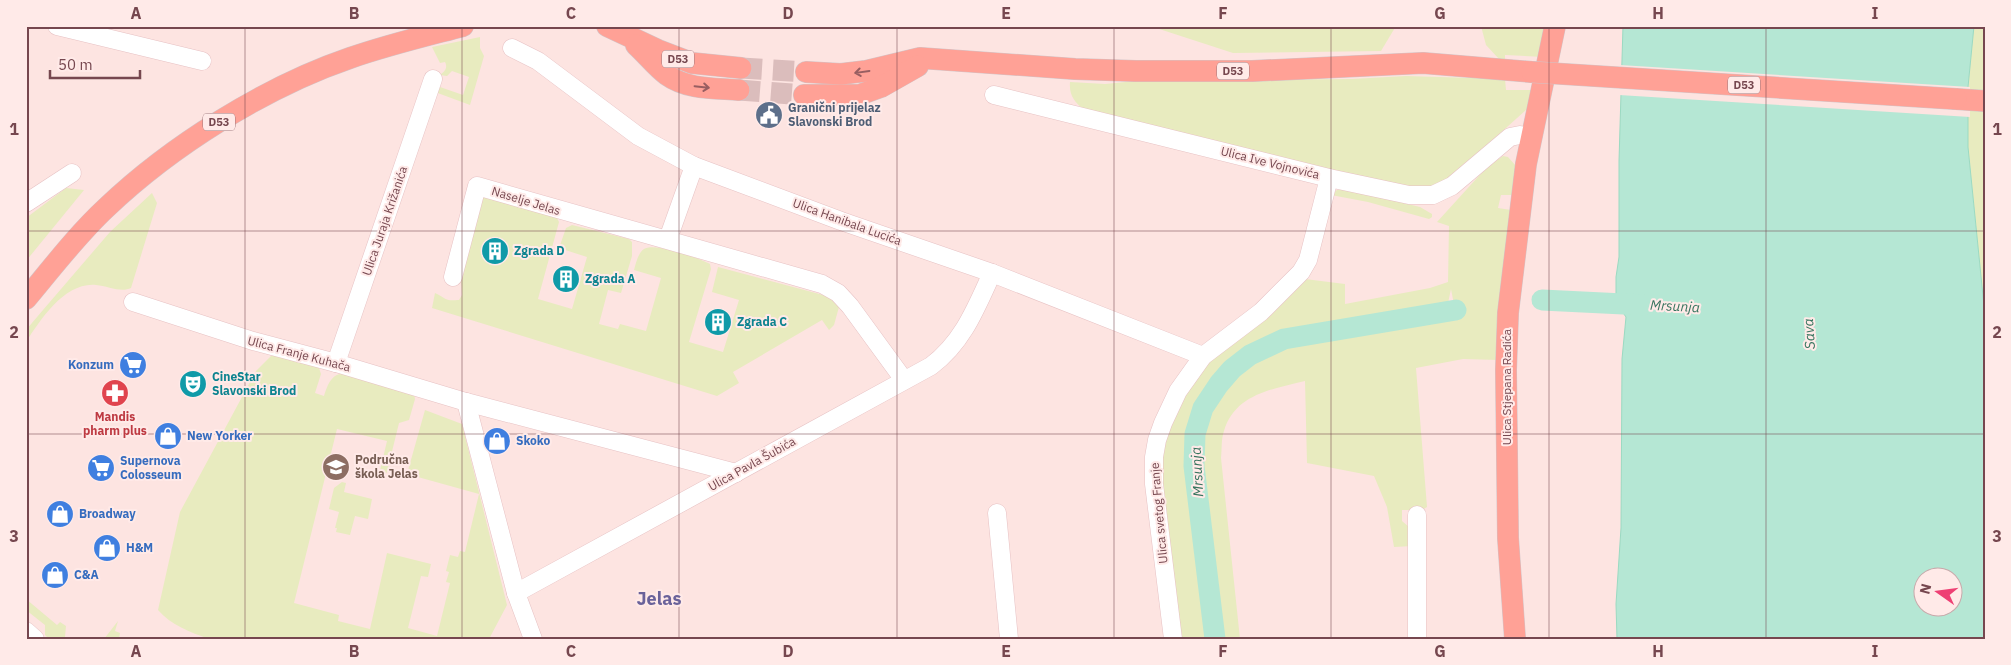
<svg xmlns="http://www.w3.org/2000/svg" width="2011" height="665" font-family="'IBM Plex Sans',sans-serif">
  <rect width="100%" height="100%" fill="#fde4e1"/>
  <g fill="#e8ebbf">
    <path d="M 1150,26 L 1396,26 L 1381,51 L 1233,53 Z"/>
    <path d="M 1481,26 L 1551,26 L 1544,57 L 1505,55 L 1505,59 L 1499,59 L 1486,45 Z"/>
    <path d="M 1974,26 L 1985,26 L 1985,316 L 1968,147 L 1968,87 Z"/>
    <path d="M 480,37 L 480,48 L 484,56 L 470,105 L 435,92 L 440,87 L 463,95 L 469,77 L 452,71 L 447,76 L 440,75 C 445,71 448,68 445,62 L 440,63 L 432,47 Z"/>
    <path d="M 1406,76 L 1505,79 L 1506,90 L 1533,90 L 1527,109 L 1458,171 L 1441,184 L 1427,188 L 1411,189 L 1085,110 C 1074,102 1069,95 1070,82 L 1105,84 L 1136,81 L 1352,79 Z"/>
    <path d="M 1503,156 L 1508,157 L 1516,166 L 1513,195 L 1501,195 L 1498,208 L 1511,210 L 1499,360 L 1463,359 L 1416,368 L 1427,507 L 1422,510 L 1402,510 L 1402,521 L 1409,527 L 1413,546 L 1394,547 L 1387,507 L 1374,476 L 1307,463 L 1305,381 C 1273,389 1235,394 1224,431 C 1221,439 1222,450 1221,458 L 1240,639 L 1222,639 L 1204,481 L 1202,446 L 1206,421 L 1215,402 L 1229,384 L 1267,354 L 1291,345 L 1334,336 L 1457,320 L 1451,289 L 1448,303 L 1291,328 L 1249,346 L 1221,369 L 1207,386 L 1194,410 L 1188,427 L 1184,459 L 1206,639 L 1178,639 L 1158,466 L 1177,403 L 1208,362 L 1305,279 L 1345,284 L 1345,304 L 1430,288 L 1448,282 L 1449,226 L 1437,222 L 1487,167 Z"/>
    <path d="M 66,188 L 84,190 L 26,261 L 26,218 Z"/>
    <path d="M 1346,189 L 1420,207 L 1432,214 L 1432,217 L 1429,219 L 1368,202 L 1331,195 L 1337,190 Z"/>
    <path d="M 152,193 L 157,203 L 131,288 C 121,293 108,286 96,285 C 65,282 41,319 26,342 L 26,330 L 43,310 L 110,232 Z"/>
    <path d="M 484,197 L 557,218 L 559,222 L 538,299 L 572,309 L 587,257 L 559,248 L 566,228 L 572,225 L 629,239 L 632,242 L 632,256 L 621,293 L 608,290 L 599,324 L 618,329 L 620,324 L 646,331 L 661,278 L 634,270 C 636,263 638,253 644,249 C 655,242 699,258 710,264 L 711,269 L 689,342 L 723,352 L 739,300 L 712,292 L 718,267 L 827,296 L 835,300 L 839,307 L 834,325 L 829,330 L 822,320 L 733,372 L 739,383 L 717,396 L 432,308 L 435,293 C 448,299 443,301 459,300 L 462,295 L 461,277 L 481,201 Z"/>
    <path d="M 275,352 L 318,365 L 321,374 L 315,393 L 324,396 C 328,384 331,374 345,373 L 414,394 L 415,399 L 409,420 L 399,423 L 387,472 L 383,477 L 378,479 L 387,441 L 337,429 L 294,603 L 339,615 L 338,621 L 370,629 L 387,553 L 431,564 L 428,577 L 421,576 L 408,628 L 437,636 L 450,583 L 446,582 L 449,572 L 446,571 L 450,555 L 458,557 L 460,551 L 465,552 L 479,494 L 407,474 L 425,410 L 462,424 L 507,605 L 489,639 L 209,639 C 190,632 171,625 158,610 L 180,512 L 256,371 Z"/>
    <path d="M 342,482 L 346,483 L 344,492 L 372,499 L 368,519 L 355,516 L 350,535 L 336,532 L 337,528 L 335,528 L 339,512 L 329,509 L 334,488 Z"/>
    <path d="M 26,599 L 57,625 L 60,622 L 66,626 L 65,637 L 61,639 L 49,639 L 45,635 L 45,625 L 26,610 Z"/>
    <path d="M 118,621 L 115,631 L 120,633 L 119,639 L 104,639 Z"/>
  </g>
  <path fill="#b5e7d4" stroke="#9bdac2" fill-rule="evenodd" d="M 1623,26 L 1974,26 L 1968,87 L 1968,147 L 1985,316 L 1985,639 L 1617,639 L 1616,604 L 1621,528 L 1622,359 L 1626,317 L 1617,304 L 1616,294 L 1616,277 L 1619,257 L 1619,161 ZM 1924,578 L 1954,578 L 1954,608 L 1924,608 Z"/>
  <path fill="#fde4e1" d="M 1620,65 L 1970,87 L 1970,117 L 1619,95 Z"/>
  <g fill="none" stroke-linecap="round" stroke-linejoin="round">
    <g stroke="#b5e7d4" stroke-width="21">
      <path d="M 1542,300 L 1644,305"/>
      <path d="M 1215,639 L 1194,466 L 1195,434 L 1203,408 L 1219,384 L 1232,369 L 1250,355 L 1284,339 L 1456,310"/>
    </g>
    <g stroke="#dbbdbc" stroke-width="21" stroke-dasharray="21 11" stroke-linecap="butt">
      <path d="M 741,68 L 806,72"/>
      <path d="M 739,90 L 804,95"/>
    </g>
    <g stroke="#e7c2c4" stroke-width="19">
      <g id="minor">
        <path d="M 57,26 L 202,61"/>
        <path d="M 512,48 L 538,61 L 638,136 L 694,166 L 841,221 L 992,273 L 1203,356"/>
        <path d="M 994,95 L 1329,178 L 1409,195 L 1433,195 L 1452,186 L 1510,137 L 1520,135 L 1531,137"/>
        <path d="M 26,203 L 72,173"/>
        <path d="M 668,239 L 694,166"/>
        <path d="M 453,277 L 477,186 L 822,284 L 838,293 L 850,306 L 904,380"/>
        <path d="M 133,302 L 253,341 L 336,363 L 466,402 L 736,473"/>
        <path d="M 336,363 L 433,79"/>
        <path d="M 466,402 L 516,593"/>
        <path d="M 997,513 L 1009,639"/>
        <path d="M 1417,515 L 1417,639"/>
        <path d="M 26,631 L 35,639"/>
        <path d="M 533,639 L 516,593 L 931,366 C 963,342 976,308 992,273"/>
        <path d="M 1173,639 L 1154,484 L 1154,457 L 1157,440 L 1163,423 L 1178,391 L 1203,356 L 1261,312 L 1301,272 L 1308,260 L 1329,178"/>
      </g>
    </g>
    <g stroke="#d3c4c7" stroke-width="22">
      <g id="major">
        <path d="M 607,26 L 658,50 L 692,63 L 741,68"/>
        <path d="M 636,45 C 647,55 656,67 667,75 C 688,90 715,88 739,90"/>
        <path d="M 806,72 L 841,74 L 866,71 L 920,58 L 1075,69 L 1136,71 L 1252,71 L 1423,63 L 1532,72"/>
        <path d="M 804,95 L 859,95 L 881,87 L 918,66"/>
        <path d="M 1956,99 L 1985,101"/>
        <path d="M 26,299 C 52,268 77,235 106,208 C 171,146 265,87 350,58 C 387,45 425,36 463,26"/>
        <path d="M 1515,639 L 1508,538 L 1506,370 L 1508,313 L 1526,164 L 1555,26"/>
      </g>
    </g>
    <use href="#minor" stroke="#fff" stroke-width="18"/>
    <use href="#major" stroke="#ffa196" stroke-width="21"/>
    <g stroke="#d3c4c7" stroke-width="22" stroke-linecap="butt">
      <path id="major-bridge" d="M 1532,72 L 1956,99"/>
    </g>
    <use href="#major-bridge" stroke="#ffa196" stroke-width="21"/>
  </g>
  <defs><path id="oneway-shaft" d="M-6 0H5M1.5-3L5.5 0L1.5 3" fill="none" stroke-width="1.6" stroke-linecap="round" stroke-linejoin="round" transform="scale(1.25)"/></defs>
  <g stroke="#985e61">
    <use href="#oneway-shaft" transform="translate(862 72) rotate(172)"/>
    <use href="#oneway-shaft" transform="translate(702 87) rotate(6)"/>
  </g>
  <path fill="none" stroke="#76474f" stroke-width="1" stroke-opacity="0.55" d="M 245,26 L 245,639M 462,26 L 462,639M 679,26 L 679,639M 897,26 L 897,639M 1114,26 L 1114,639M 1331,26 L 1331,639M 1549,26 L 1549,639M 1766,26 L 1766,639M 26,231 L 1985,231M 26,434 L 1985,434"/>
  <defs>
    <g id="civic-disc" transform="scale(1.4375)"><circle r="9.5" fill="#5c6f8a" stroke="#ffeae8"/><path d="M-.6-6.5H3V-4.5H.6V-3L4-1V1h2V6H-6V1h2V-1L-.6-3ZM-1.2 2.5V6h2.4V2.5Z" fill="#fff"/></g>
    <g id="building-disc" transform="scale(1.4375)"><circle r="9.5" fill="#0f9aa8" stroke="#ffeae8"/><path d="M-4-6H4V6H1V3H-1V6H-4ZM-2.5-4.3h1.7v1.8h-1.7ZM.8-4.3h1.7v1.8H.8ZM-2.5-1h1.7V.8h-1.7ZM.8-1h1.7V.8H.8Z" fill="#fff"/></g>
    <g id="supermarket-disc" transform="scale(1.4375)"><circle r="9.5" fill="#3f7fe0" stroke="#ffeae8"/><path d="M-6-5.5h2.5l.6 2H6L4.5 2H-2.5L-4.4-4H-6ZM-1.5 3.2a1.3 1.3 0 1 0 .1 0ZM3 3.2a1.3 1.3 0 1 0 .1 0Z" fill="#fff"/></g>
    <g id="theatre-disc" transform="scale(1.4375)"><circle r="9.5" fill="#0f9aa8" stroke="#ffeae8"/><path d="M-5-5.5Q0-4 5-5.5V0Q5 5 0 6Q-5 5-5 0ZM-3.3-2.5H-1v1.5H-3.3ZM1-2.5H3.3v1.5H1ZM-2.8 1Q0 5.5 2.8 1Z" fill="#fff"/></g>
    <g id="pharmacy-disc" transform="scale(1.4375)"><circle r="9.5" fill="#e0444e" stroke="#ffeae8"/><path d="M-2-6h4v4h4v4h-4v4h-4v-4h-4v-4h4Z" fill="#fff"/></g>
    <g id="shop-disc" transform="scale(1.4375)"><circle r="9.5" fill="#3f7fe0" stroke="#ffeae8"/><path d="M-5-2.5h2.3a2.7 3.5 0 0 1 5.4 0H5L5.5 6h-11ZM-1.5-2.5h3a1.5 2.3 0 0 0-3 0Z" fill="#fff"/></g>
    <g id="school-disc" transform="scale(1.4375)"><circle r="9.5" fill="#8d6e63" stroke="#ffeae8"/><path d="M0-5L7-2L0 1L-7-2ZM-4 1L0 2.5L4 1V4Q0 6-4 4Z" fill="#fff"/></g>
  </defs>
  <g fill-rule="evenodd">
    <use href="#civic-disc" x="769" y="115"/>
    <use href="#building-disc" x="495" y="251"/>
    <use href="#building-disc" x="566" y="279"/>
    <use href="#building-disc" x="718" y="322"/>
    <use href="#supermarket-disc" x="133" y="365"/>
    <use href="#theatre-disc" x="193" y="384"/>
    <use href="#pharmacy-disc" x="115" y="393"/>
    <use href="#shop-disc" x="168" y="436"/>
    <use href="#shop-disc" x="497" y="441"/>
    <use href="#school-disc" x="336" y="467"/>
    <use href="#supermarket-disc" x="101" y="468"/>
    <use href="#shop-disc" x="60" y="514"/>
    <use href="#shop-disc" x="107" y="548"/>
    <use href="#shop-disc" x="55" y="575"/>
  </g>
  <g text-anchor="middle" stroke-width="4" stroke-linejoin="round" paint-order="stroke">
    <g fill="#ffeae8" stroke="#9f787d" stroke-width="1">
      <rect x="662" y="50.5" width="32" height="17" rx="4"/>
      <rect x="1217" y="62.5" width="32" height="17" rx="4"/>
      <rect x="1728" y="76.5" width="32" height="17" rx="4"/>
      <rect x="203" y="113.5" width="32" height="17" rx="4"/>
    </g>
    <g font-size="11" font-weight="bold" fill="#76474f">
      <text x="678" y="63">D53</text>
      <text x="1233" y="75">D53</text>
      <text x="1744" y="89">D53</text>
      <text x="219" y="126">D53</text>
    </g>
    <g font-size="12" font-weight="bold" fill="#4e5e75" stroke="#ffeae8" text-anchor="start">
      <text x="788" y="112">Granični prijelaz<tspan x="788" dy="14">Slavonski Brod</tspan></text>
    </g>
    <g font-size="12" fill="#76474f" stroke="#ffeae8">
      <text transform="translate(1270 163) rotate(14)" y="4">Ulica Ive Vojnovića</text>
      <text transform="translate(526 201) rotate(17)" y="4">Naselje Jelas</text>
      <text transform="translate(385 221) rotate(-71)" y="4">Ulica Juraja Križanića</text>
      <text transform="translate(847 222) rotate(20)" y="4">Ulica Hanibala Lucića</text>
      <text transform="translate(299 354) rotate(15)" y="4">Ulica Franje Kuhača</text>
      <text transform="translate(1507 387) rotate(-90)" y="4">Ulica Stjepana Radića</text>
      <text transform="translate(752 464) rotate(-29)" y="4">Ulica Pavla Šubića</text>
      <text transform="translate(1159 513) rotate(-95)" y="4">Ulica svetog Franje</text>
    </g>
    <g font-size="12" font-weight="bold" fill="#0d838f" stroke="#ffeae8" text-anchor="start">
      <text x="514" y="255">Zgrada D</text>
      <text x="585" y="283">Zgrada A</text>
      <text x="737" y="326">Zgrada C</text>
      <text x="212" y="381">CineStar<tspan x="212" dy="14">Slavonski Brod</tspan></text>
    </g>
    <g font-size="12" font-weight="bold" fill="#366cbe" stroke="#ffeae8" text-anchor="start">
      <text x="114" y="369" text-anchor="end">Konzum</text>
      <text x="187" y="440">New Yorker</text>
      <text x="516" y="445">Skoko</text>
      <text x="120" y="465">Supernova<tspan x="120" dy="14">Colosseum</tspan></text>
      <text x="79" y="518">Broadway</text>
      <text x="126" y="552">H&amp;M</text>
      <text x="74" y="579">C&amp;A</text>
    </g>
    <g font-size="12" font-weight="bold" fill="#be3a42" stroke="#ffeae8">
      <text x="115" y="421">Mandis<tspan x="115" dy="14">pharm plus</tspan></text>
    </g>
    <g font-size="12" font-weight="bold" fill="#785e54" stroke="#ffeae8" text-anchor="start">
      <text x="355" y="464">Područna<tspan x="355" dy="14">škola Jelas</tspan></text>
    </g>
    <g font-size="14" font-style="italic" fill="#38755f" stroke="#ffeae8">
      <text transform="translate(1675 306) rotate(3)" y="5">Mrsunja</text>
      <text transform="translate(1809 334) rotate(-94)" y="5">Sava</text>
      <text transform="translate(1197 472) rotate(-93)" y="5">Mrsunja</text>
    </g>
    <g font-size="18" font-weight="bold" fill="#6a629a" stroke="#ffeae8">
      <text x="659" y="605">Jelas</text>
    </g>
  </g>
  <rect width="2011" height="665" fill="none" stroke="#ffeae8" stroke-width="55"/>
  <g transform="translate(1938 592) rotate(284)"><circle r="24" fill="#ffeae8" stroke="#c8a9ab"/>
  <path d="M0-4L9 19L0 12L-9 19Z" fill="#ee4074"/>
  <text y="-8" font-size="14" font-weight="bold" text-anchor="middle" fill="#76474f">N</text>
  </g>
  <path d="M50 70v8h90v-8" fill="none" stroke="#76474f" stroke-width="2.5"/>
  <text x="58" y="70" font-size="15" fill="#76474f" stroke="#ffeae8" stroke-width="4" paint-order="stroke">50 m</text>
  <rect x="28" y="28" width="1956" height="610" fill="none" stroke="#76474f" stroke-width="2"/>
  <g font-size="16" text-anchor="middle" font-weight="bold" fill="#76474f">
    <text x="136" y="19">A</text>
    <text x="354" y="19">B</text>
    <text x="571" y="19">C</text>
    <text x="788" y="19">D</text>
    <text x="1006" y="19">E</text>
    <text x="1223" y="19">F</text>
    <text x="1440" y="19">G</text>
    <text x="1658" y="19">H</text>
    <text x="1875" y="19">I</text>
    <text x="14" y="135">1</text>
    <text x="1997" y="135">1</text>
    <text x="14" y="338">2</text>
    <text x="1997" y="338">2</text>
    <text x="14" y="542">3</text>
    <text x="1997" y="542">3</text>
    <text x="136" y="657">A</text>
    <text x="354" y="657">B</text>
    <text x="571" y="657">C</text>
    <text x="788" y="657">D</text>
    <text x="1006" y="657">E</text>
    <text x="1223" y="657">F</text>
    <text x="1440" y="657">G</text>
    <text x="1658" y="657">H</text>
    <text x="1875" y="657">I</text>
  </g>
</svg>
